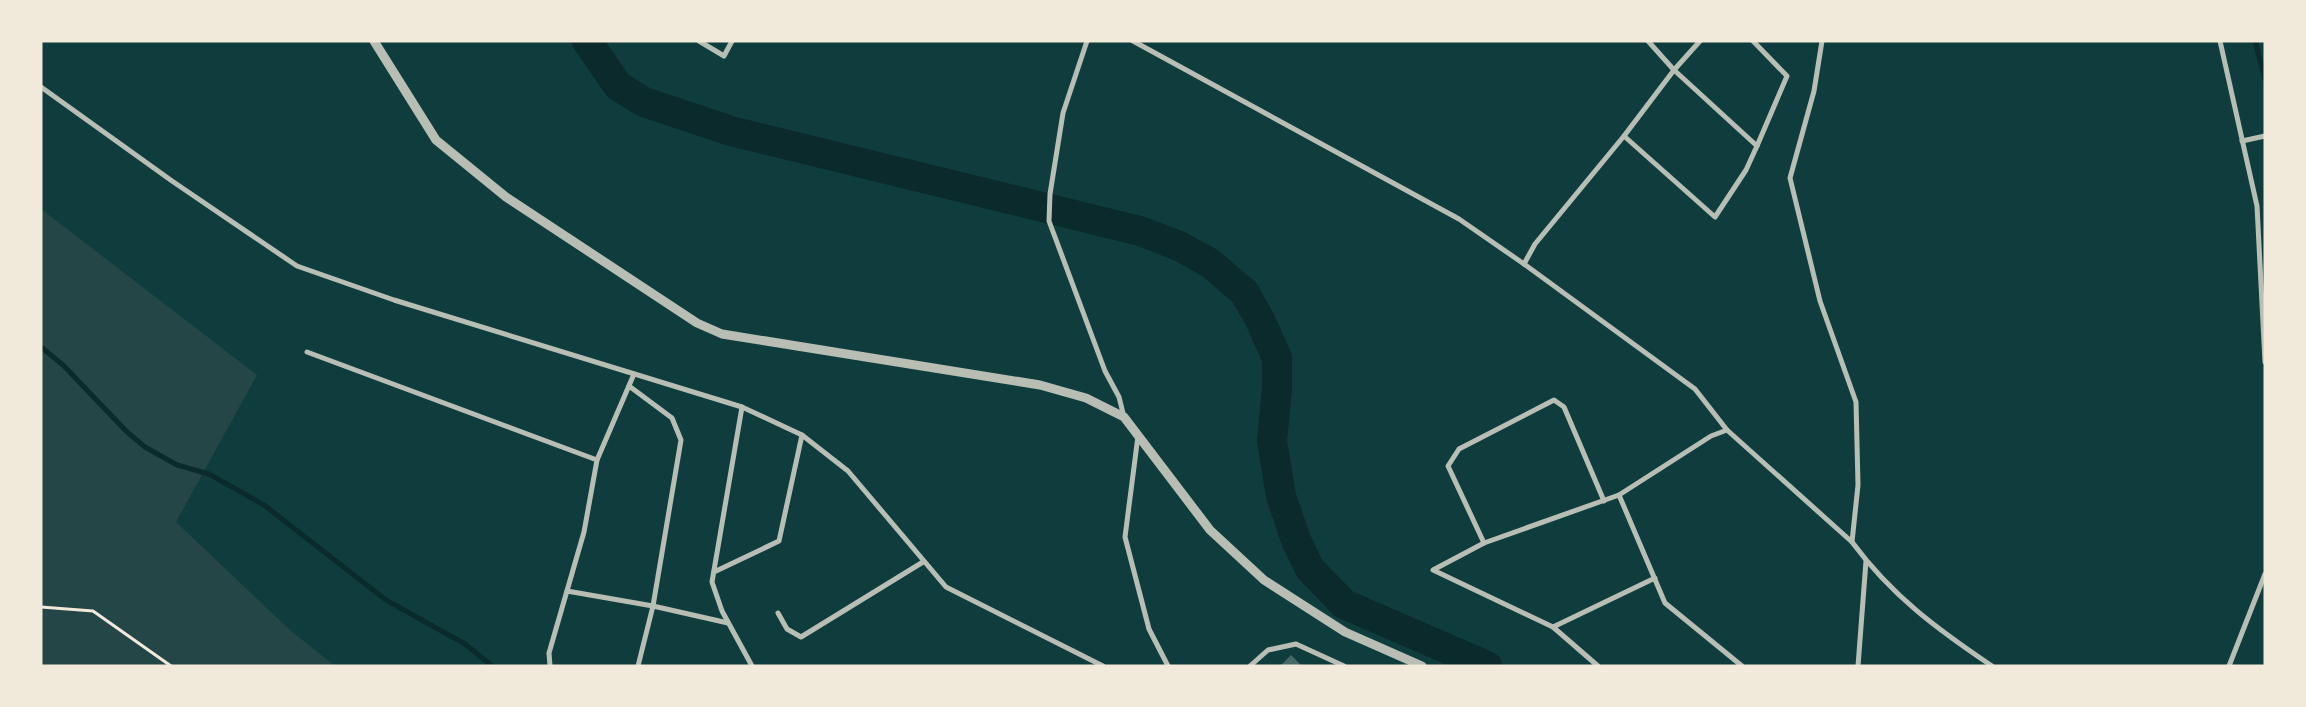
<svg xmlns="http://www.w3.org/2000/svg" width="2306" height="707" font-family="Signika,sans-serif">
  <rect width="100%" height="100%" fill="#0f3d3e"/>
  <path fill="#244646" d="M 41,209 L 257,375 L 176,522 L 290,630 L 335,666 L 41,666 Z"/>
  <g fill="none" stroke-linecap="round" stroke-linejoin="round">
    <g stroke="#0a2a2b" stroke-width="5">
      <path d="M 2255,41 L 2265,79"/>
      <path d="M 41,347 L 63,365 L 127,432 L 145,447 L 177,465 L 209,474 L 264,505 L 386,600 L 465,644 L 492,666"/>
    </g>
    <path stroke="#0a2a2b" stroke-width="30" d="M 587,41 L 618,86 L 644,102 L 731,131 L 1140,231 L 1179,246 L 1210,263 L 1245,293 L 1260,320 L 1277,358 L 1277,388 L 1272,441 L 1281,496 L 1296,540 L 1310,569 L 1344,604 L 1487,666"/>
  </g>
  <path fill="#486865" d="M 1291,655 L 1302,666 L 1280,666 Z"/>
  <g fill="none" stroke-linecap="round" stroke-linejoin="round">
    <path stroke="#f1e9da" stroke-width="3" d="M 41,607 L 93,611 L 171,666"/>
    <g stroke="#b8beb3" stroke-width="5">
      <path d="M 699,41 L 724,56 L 732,41"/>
      <path d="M 1087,41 L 1063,113 L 1050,194 L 1049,221 L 1105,371 L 1119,397 L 1124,417"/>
      <path d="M 1133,41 L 1459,219 L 1524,264 L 1695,389 L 1727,430 L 1852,542 C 1892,596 1937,629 1992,666"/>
      <path d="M 1648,41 L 1674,70 L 1757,146 L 1787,76 L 1753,41"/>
      <path d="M 1822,41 L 1814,91 L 1790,178 L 1820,301 L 1856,402 L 1858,485 L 1852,542"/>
      <path d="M 2220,41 L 2257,206 L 2265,362"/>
      <path d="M 41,87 L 172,181 L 297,266 L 394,300 L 742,407 L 802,435 L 848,471 L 946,587 L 1103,666"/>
      <path d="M 1624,136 L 1715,217 L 1746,170 L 1757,146"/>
      <path d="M 2242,141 L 2265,136"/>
      <path d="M 1524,264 L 1535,244 L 1624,136 L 1674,70 L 1700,41"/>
      <path d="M 307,352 L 597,460"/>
      <path d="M 629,386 L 672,418 L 681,440 L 653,606 L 638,666"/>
      <path d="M 742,407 L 712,582 L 722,611 L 752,666"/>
      <path d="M 1138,436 L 1125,537 L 1149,629 L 1168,666"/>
      <path d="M 1619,495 L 1665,603 L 1742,666"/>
      <path d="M 1484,543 L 1448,466 L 1459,449 L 1554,400 L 1564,407 L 1604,501"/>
      <path d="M 714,572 L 779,541 L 802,435"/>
      <path d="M 567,591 L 653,606 L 728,623"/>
      <path d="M 778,613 L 787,629 L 801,637 L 923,562"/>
      <path d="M 1553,627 L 1655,578"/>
      <path d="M 550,666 L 549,653 L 584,532 L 597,460 L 634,374"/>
      <path d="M 1250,666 L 1268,650 L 1296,644 L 1344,666"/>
      <path d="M 1598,666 L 1553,627 L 1433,570 L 1484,543 L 1619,495 L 1711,436 L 1727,430"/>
      <path d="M 1858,666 L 1866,561"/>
      <path d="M 2229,666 L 2265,574"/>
    </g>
    <path stroke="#b8beb3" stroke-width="9" d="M 374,41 L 436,140 L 506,197 L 697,323 L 722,334 L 1040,385 L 1086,398 L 1124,417 L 1210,530 L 1264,580 L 1345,632 L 1422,666"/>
  </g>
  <rect width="2306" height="707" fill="none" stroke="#f1e9da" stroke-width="85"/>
</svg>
